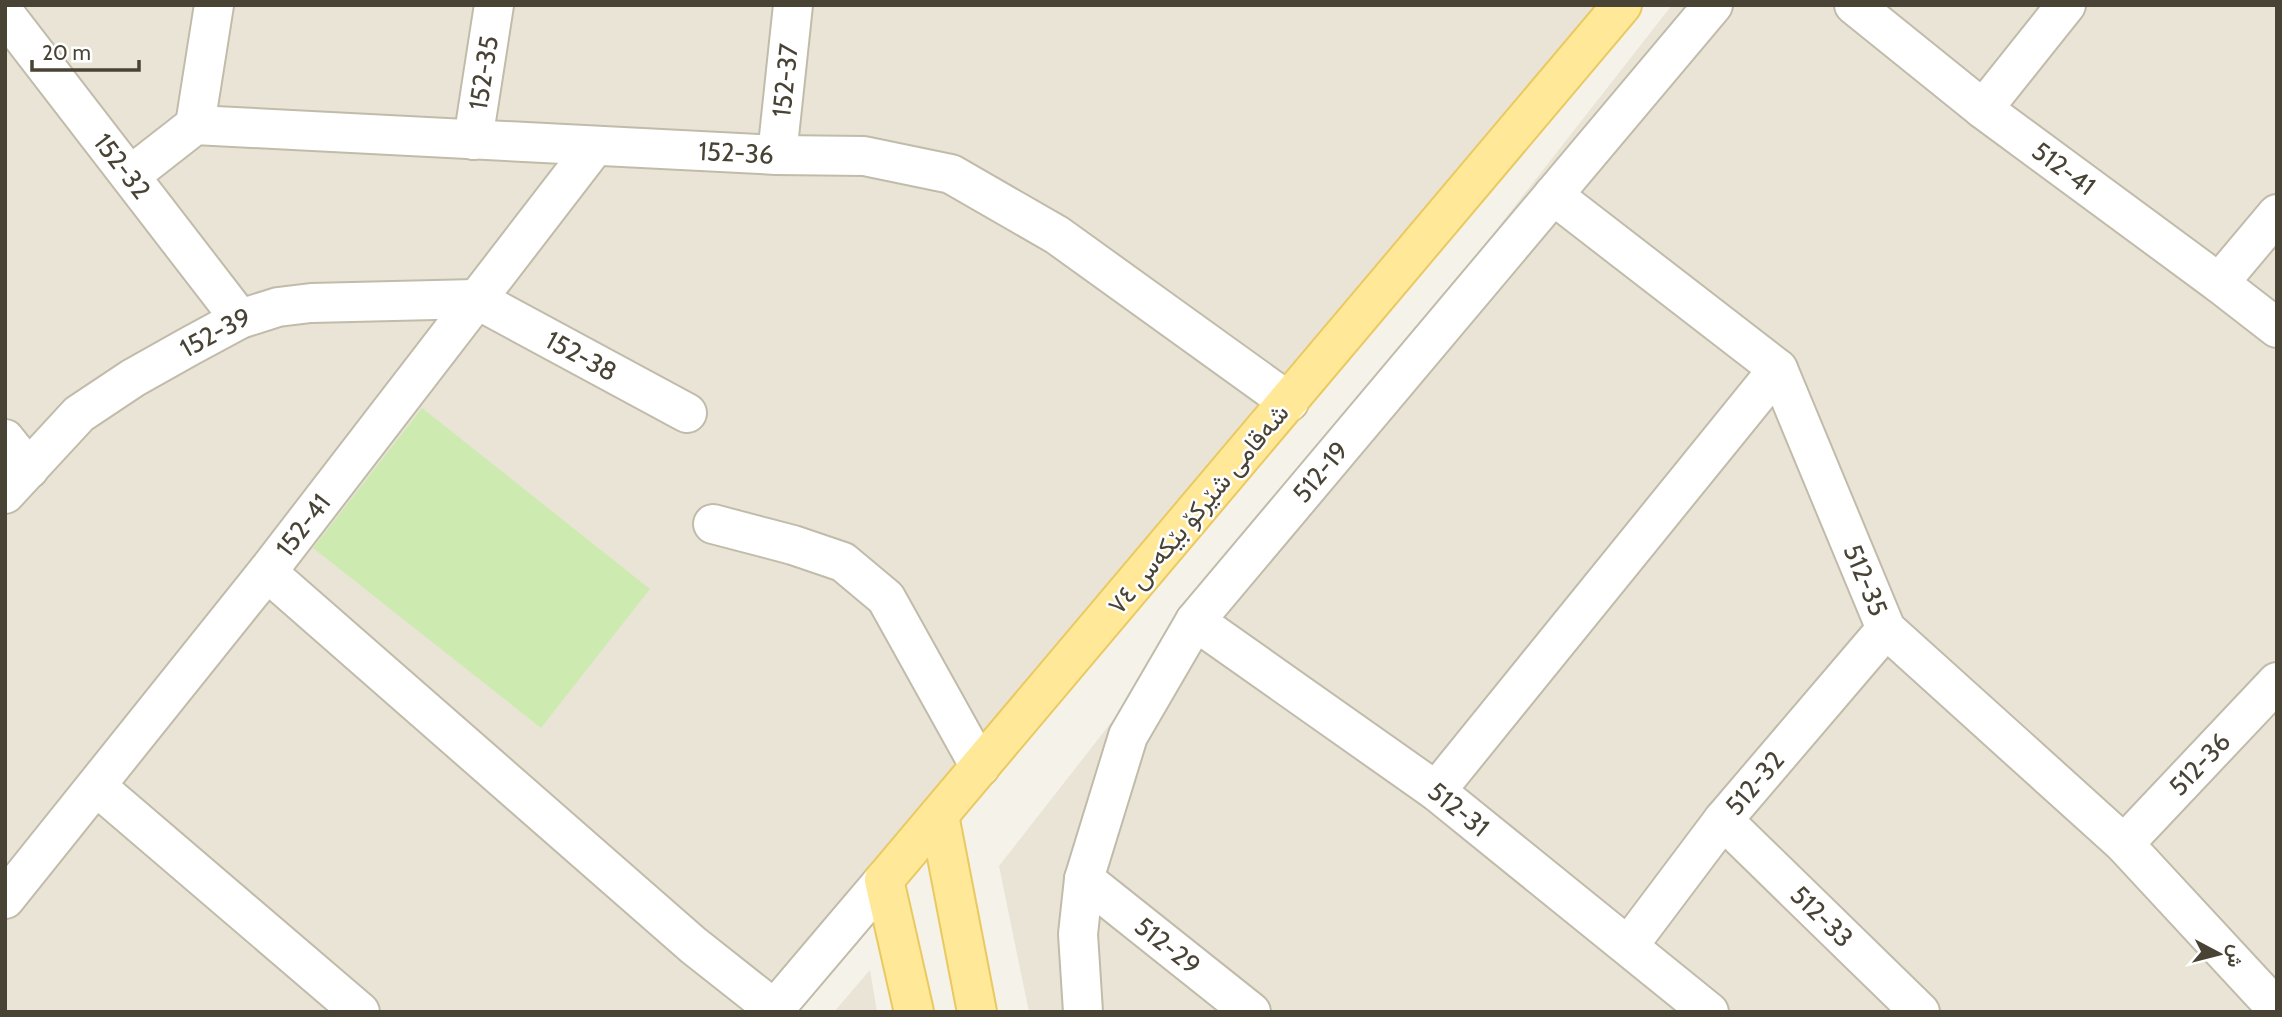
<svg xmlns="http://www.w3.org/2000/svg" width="2282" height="1017" font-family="Cabin,Vazirmatn,sans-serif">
  <rect width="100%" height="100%" fill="#f5f2e9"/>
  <g fill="#e9e4d6">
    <path d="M 5,5 L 1621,5 L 743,1012 L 5,1012 Z"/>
    <path d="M 1672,5 L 2277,5 L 2277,1012 L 1029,1012 L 999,866 Z"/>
    <path d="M 870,970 L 877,1012 L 834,1012 Z"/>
  </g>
  <path fill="#cdebb0" d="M 422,408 L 650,589 L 541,728 L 313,548 Z"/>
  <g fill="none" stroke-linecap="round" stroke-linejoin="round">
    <g stroke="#c1bbaa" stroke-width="42">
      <g id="minor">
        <path id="s1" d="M 1854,5 L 1983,109 L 2219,283 L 2277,328"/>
        <path id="s2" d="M 5,14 L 240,319"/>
        <path d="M 1983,109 L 2066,5"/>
        <path d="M 195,125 L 214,5"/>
        <path id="s3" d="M 473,140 L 494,5"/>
        <path id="s4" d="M 777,155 L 793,5"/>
        <path id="s5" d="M 131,175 L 195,125 L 777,155 L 864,156 L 951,174 L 1057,235 L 1289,402"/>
        <path id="s6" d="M 1553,195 L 1778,369 L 1886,629 L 2124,844 L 2277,1009"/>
        <path d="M 2219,283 L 2277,214"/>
        <path d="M 5,439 L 29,469"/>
        <path id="s7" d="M 5,494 L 79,414 L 133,378 L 190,346 L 240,319 L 278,307 L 311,303 L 476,299 L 687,413"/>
        <path d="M 713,524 L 793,545 L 843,562 L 886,598 L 980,767"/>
        <path d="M 267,572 L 693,945 L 774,1009"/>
        <path id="s8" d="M 1195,621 L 1436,791 L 1709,1012"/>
        <path d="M 96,786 L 360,1012"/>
        <path d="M 1436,791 L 1778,369"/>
        <path id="s9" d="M 1723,820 L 1920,1012"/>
        <path id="s10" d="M 2124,844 L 2277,682"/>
        <path id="s11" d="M 1084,879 L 1251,1012"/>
        <path id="s12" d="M 5,899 L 267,572 L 595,146"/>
        <path id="s13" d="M 1629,945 L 1723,820 L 1886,629"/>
        <path d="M 772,1012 L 884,880"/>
        <path id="s14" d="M 1083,1012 L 1078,934 L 1084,879 L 1128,736 L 1195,621 L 1713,5"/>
      </g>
    </g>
    <g stroke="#eac961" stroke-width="42">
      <g id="major">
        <path d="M 939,815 L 977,1012"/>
        <path d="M 914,1012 L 884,880 L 1622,5"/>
      </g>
    </g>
    <use href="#minor" stroke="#fff" stroke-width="38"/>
    <use href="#major" stroke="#ffe898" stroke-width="38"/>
  </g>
  <g text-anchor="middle" stroke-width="5" stroke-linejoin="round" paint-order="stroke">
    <g font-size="26" fill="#494336" stroke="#fff">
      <text dy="9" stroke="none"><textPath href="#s3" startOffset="68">152-35</textPath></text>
      <text dy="9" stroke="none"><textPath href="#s4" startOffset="75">152-37</textPath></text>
      <text dy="9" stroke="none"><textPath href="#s5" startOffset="623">152-36</textPath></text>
      <text dy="9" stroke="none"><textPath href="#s2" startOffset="192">152-32</textPath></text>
      <text dy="9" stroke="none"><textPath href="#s1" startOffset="266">512-41</textPath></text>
      <text dy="9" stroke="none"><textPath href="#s7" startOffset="268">152-39</textPath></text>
      <text dy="9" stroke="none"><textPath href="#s7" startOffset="654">152-38</textPath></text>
      <text dy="9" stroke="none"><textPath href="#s14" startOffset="611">512-19</textPath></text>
      <text transform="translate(1198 509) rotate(-50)" y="9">شەقامی شێرکۆ بێکەس ٧٤</text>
      <text dy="9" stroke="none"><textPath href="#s12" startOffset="478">152-41</textPath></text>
      <text dy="9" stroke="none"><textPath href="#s6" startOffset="513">512-35</textPath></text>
      <text dy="9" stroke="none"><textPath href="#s10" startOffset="110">512-36</textPath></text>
      <text dy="9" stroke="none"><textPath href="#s13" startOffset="205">512-32</textPath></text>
      <text dy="9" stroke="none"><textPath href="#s8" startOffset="324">512-31</textPath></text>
      <text dy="9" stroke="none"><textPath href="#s9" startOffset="138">512-33</textPath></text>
      <text dy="9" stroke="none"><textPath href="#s11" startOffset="107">512-29</textPath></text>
    </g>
  </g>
  <rect width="2282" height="1017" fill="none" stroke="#494336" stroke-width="14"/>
  <g transform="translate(2219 954) rotate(97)" stroke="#ffffff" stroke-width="5" paint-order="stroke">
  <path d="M0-5L12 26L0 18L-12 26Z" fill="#494336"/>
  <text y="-10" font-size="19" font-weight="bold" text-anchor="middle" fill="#494336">ش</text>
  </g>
  <path d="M32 60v10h107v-10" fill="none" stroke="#494336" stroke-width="3.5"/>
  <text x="42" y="60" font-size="21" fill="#494336" stroke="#ffffff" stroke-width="5" paint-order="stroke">20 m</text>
</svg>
